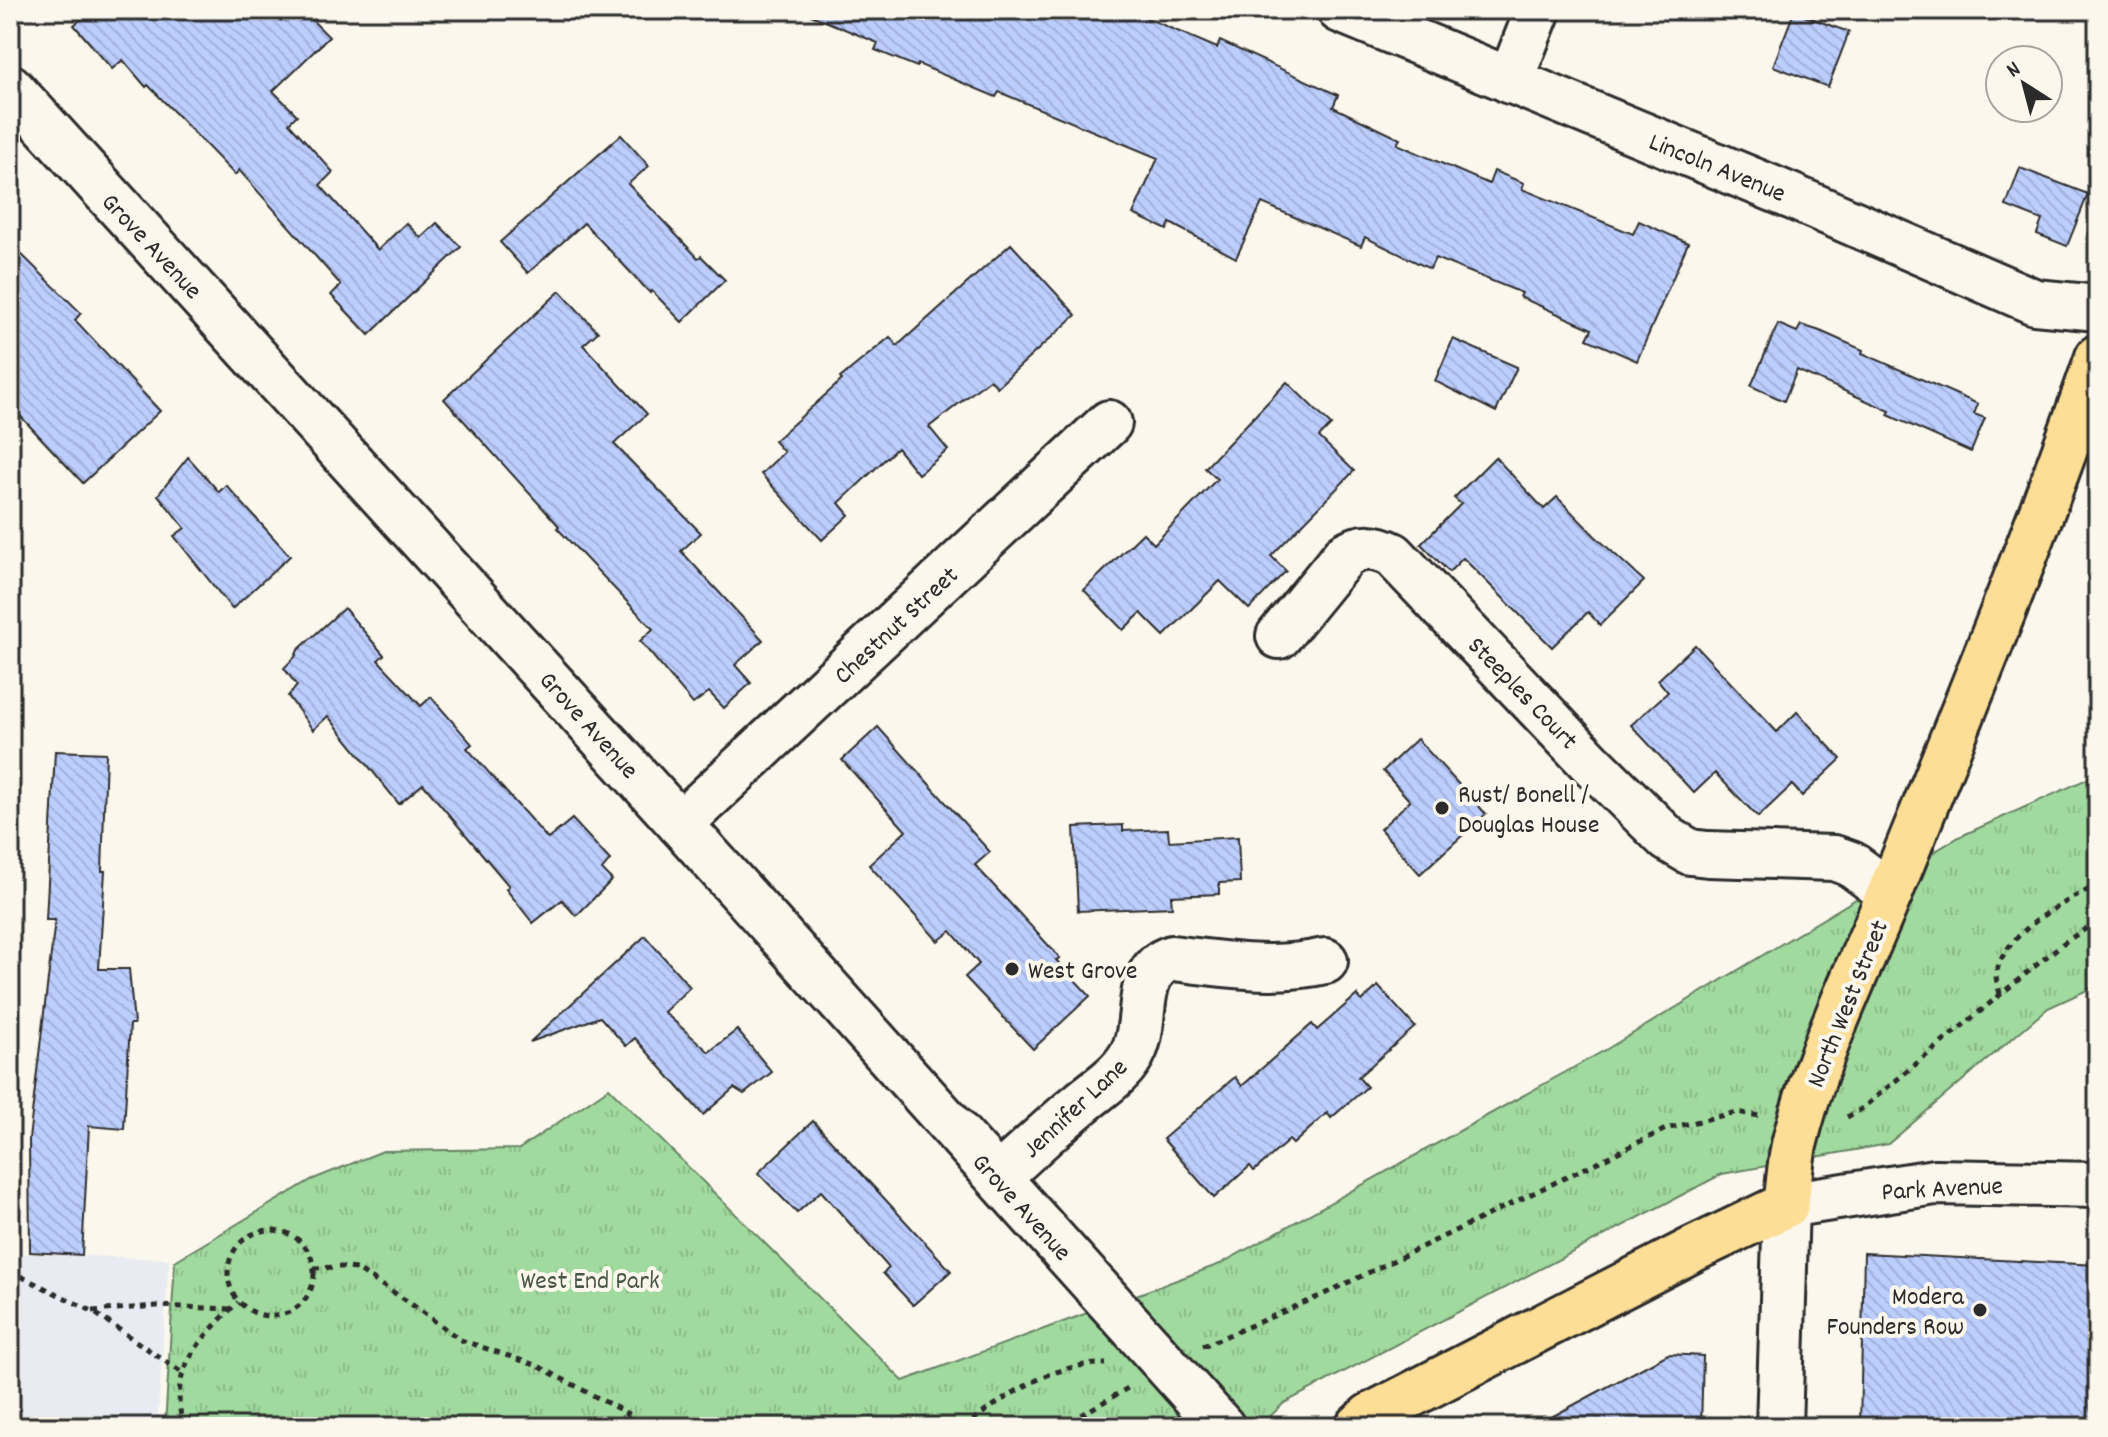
<svg xmlns="http://www.w3.org/2000/svg" width="2108" height="1437" font-family="Dekko,sans-serif">
  <defs>
    <pattern id="grass-tufts" width="24" height="20" patternUnits="userSpaceOnUse" patternTransform="scale(2)"><rect width="24" height="20" fill="#a1da9e"/><path d="M3 7l-1-3M5 7V3M7 7l1-3M15 17l-1-3M17 17v-4M19 17l1-3" fill="none" stroke="#8bbb88"/></pattern>
    <pattern id="building-back-hatch" width="6" height="6" patternUnits="userSpaceOnUse" patternTransform="scale(2)"><rect width="6" height="6" fill="#bccefe"/><path d="M-1 5l2 2M0 0l6 6M5-1l2 2" fill="none" stroke="#a2b1da"/></pattern>
  </defs>
  <rect width="100%" height="100%" fill="#fbf7ec"/>
  <filter id="ink" filterUnits="userSpaceOnUse"><feTurbulence type="fractalNoise" baseFrequency=".0125" numOctaves="2"/><feDisplacementMap in="SourceGraphic" scale="16" xChannelSelector="R" yChannelSelector="G"/><feConvolveMatrix kernelMatrix="1 2 1 2 8 2 1 2 1" color-interpolation-filters="sRGB"/></filter>
  <g filter="url(#ink)">
    <path fill="#e8ebf1" d="M 10,1253 L 169,1259 L 157,1427 L 10,1427 Z"/>
    <path fill="url(#grass-tufts)" stroke="#668264" stroke-width="2" d="M 2098,774 L 2098,985 L 2048,1008 L 1888,1144 L 1722,1174 L 1284,1403 L 1259,1427 L 165,1427 L 175,1261 L 311,1180 L 383,1151 L 519,1149 L 609,1088 L 903,1381 L 1220,1264 L 1607,1049 L 1959,837 Z"/>
    <g fill="url(#building-back-hatch)" stroke="#2b2b2b" stroke-width="2">
      <path d="M 92,10 L 302,10 L 329,37 L 273,91 L 297,115 L 289,123 L 333,172 L 320,185 L 378,250 L 406,223 L 421,238 L 437,223 L 461,247 L 369,335 L 331,295 L 341,285 L 239,170 L 235,175 L 148,85 L 146,87 L 123,60 L 112,69 L 74,25 Z"/>
      <path d="M 799,10 L 1128,10 L 1217,48 L 1220,41 L 1338,95 L 1333,107 L 1400,139 L 1397,144 L 1489,184 L 1494,171 L 1524,183 L 1522,189 L 1633,234 L 1639,221 L 1688,243 L 1637,361 L 1587,339 L 1592,329 L 1520,297 L 1522,293 L 1435,258 L 1430,269 L 1365,237 L 1361,246 L 1262,203 L 1236,258 L 1170,223 L 1167,230 L 1133,214 L 1158,158 L 999,92 L 996,97 L 918,64 L 917,67 L 875,50 L 878,43 Z"/>
      <path d="M 1794,12 L 1849,32 L 1828,87 L 1773,66 Z"/>
      <path d="M 621,135 L 649,166 L 628,184 L 698,258 L 701,256 L 725,280 L 682,322 L 652,291 L 650,293 L 584,223 L 528,273 L 500,242 Z"/>
      <path d="M 2020,168 L 2088,194 L 2067,246 L 2037,234 L 2042,220 L 2006,206 Z"/>
      <path d="M 10,243 L 81,313 L 75,320 L 160,411 L 83,483 L 10,405 Z"/>
      <path d="M 1011,244 L 1076,315 L 997,387 L 990,379 L 929,427 L 948,450 L 918,474 L 897,448 L 839,503 L 849,515 L 822,540 L 761,474 L 784,452 L 774,441 L 842,380 L 840,378 L 890,337 L 897,346 Z"/>
      <path d="M 560,291 L 598,332 L 583,345 L 647,414 L 614,444 L 701,533 L 681,551 L 763,640 L 735,665 L 751,683 L 724,708 L 709,692 L 693,704 L 640,641 L 653,629 L 557,528 L 559,526 L 444,399 Z"/>
      <path d="M 1778,324 L 1797,332 L 1801,325 L 1820,331 L 1863,350 L 1862,353 L 1978,404 L 1974,414 L 1985,418 L 1971,452 L 1888,415 L 1890,411 L 1797,370 L 1784,401 L 1751,386 Z"/>
      <path d="M 1453,339 L 1517,367 L 1496,412 L 1435,381 Z"/>
      <path d="M 1287,382 L 1331,425 L 1319,437 L 1354,471 L 1271,556 L 1286,571 L 1249,609 L 1220,581 L 1164,636 L 1141,613 L 1123,630 L 1084,590 L 1143,533 L 1154,544 L 1217,479 L 1205,468 Z"/>
      <path d="M 188,457 L 219,492 L 226,485 L 290,556 L 232,609 L 174,536 L 185,528 L 158,495 Z"/>
      <path d="M 1495,457 L 1544,509 L 1557,497 L 1595,536 L 1644,581 L 1600,625 L 1588,612 L 1552,647 L 1463,558 L 1449,572 L 1421,544 L 1461,504 L 1454,498 Z"/>
      <path d="M 344,608 L 384,655 L 378,660 L 421,706 L 431,697 L 472,744 L 467,748 L 548,839 L 572,819 L 610,860 L 602,870 L 612,880 L 576,916 L 562,900 L 533,923 L 506,889 L 509,886 L 423,784 L 399,804 L 328,716 L 313,730 L 288,696 L 297,686 L 284,668 L 295,657 L 298,650 Z"/>
      <path d="M 1695,645 L 1777,732 L 1797,712 L 1841,759 L 1802,796 L 1792,785 L 1758,817 L 1715,773 L 1694,793 L 1631,725 L 1668,692 L 1658,680 Z"/>
      <path d="M 878,727 L 990,852 L 975,865 L 1060,958 L 1056,960 L 1090,996 L 1033,1049 L 965,977 L 979,964 L 951,931 L 938,941 L 869,865 L 906,831 L 842,760 Z"/>
      <path d="M 1417,739 L 1486,814 L 1420,874 L 1380,829 L 1410,801 L 1383,771 Z"/>
      <path d="M 55,751 L 106,753 L 102,871 L 105,871 L 99,969 L 129,969 L 134,1024 L 130,1024 L 124,1129 L 89,1126 L 82,1255 L 30,1252 L 29,1139 L 55,920 L 46,920 Z"/>
      <path d="M 1123,825 L 1123,831 L 1168,829 L 1169,841 L 1238,837 L 1240,882 L 1219,883 L 1219,894 L 1171,896 L 1172,907 L 1078,911 L 1074,827 Z"/>
      <path d="M 645,936 L 690,987 L 664,1012 L 709,1052 L 737,1030 L 772,1072 L 744,1094 L 734,1088 L 703,1115 L 635,1038 L 626,1046 L 600,1017 L 530,1042 Z"/>
      <path d="M 1378,986 L 1415,1027 L 1358,1077 L 1367,1087 L 1331,1118 L 1327,1113 L 1293,1144 L 1289,1140 L 1254,1171 L 1250,1166 L 1214,1198 L 1163,1139 L 1235,1077 L 1242,1086 L 1312,1024 L 1317,1030 L 1357,995 L 1362,1001 Z"/>
      <path d="M 813,1121 L 951,1271 L 913,1305 L 883,1273 L 889,1268 L 821,1191 L 797,1213 L 758,1173 Z"/>
      <path d="M 1864,1253 L 2098,1265 L 2098,1427 L 1860,1427 Z"/>
      <path d="M 1668,1354 L 1703,1356 L 1701,1427 L 1533,1427 Z"/>
    </g>
    <g fill="none" stroke-linecap="round" stroke-linejoin="round">
      <g stroke="#2b2b2b" stroke-width="50">
        <g id="minor">
          <path d="M 1340,10 L 1793,197 L 2035,302 L 2098,308"/>
          <path d="M 1510,81 L 1538,10"/>
          <path d="M 10,87 L 680,824 L 1222,1427"/>
          <path d="M 1279,636 L 1345,555 C 1363,545 1375,546 1393,555 L 1590,762 L 1668,839 L 1690,852 L 1708,854 L 1834,858 L 1851,864 L 1890,893"/>
          <path d="M 680,824 L 1109,423"/>
          <path d="M 998,1177 C 1025,1153 1052,1127 1080,1104 C 1100,1087 1125,1073 1135,1048 C 1148,1017 1133,970 1172,958 C 1225,964 1272,973 1325,961"/>
          <path d="M 1779,1427 L 1786,1205 L 1935,1182 L 2098,1185"/>
        </g>
      </g>
      <g stroke="#2b2b2b" stroke-width="50">
        <path id="major" d="M 1358,1427 L 1370,1416 L 1694,1249 L 1786,1205 C 1789,1185 1790,1164 1794,1145 C 1816,1052 1861,966 1896,878 C 1966,705 2037,533 2098,357"/>
      </g>
      <g stroke="#2b2b2b" stroke-width="5" stroke-dasharray="6 6" stroke-linecap="butt">
        <path d="M 2000,994 C 1999,989 1996,981 1996,976 C 2001,934 2065,901 2098,885"/>
        <path d="M 1847,1117 L 1860,1110 L 2062,944 L 2098,921"/>
        <circle cx="271" cy="1273" r="43"/>
        <path d="M 314,1268 L 341,1267 L 356,1269 L 404,1299 L 461,1340 L 538,1366 L 630,1415 L 640,1427"/>
        <path d="M 10,1271 L 92,1311 L 181,1372"/>
        <path d="M 93,1311 L 156,1306 L 230,1309"/>
        <path d="M 1203,1346 L 1320,1296 L 1666,1129 L 1737,1112 L 1759,1116"/>
        <path d="M 184,1427 C 166,1370 201,1339 238,1302"/>
        <path d="M 963,1427 C 1006,1397 1051,1362 1106,1364"/>
        <path d="M 1060,1427 L 1128,1388"/>
      </g>
      <use href="#minor" stroke="#fbf7ec" stroke-width="44"/>
      <use href="#major" stroke="#fdde96" stroke-width="44"/>
    </g>
  </g>
  <g fill="#2b2b2b" stroke="#fbf7ec" stroke-width="3">
    <circle cx="1442" cy="808" r="8"/>
    <circle cx="1012" cy="969" r="8"/>
    <circle cx="1980" cy="1310" r="8"/>
  </g>
  <g text-anchor="middle" stroke-width="8" stroke-linejoin="round" paint-order="stroke">
    <g font-size="26" fill="#2b2b2b" stroke="#fbf7ec">
      <text transform="translate(1718 166) rotate(22)" y="9">Lincoln Avenue</text>
      <text transform="translate(153 245) rotate(47)" y="9">Grove Avenue</text>
      <text transform="translate(895 624) rotate(-43)" y="9">Chestnut Street</text>
      <text transform="translate(1524 692) rotate(46)" y="9">Steeples Court</text>
      <text transform="translate(590 724) rotate(48)" y="9">Grove Avenue</text>
      <text transform="translate(1846 1003) rotate(-68)" y="9">North West Street</text>
      <text transform="translate(1074 1107) rotate(-43)" y="9">Jennifer Lane</text>
      <text transform="translate(1942 1187) rotate(-3)" y="9">Park Avenue</text>
      <text transform="translate(1023 1206) rotate(48)" y="9">Grove Avenue</text>
    </g>
    <g font-size="26" fill="#2b2b2b" stroke="#fbf7ec" text-anchor="start">
      <text x="1458" y="802">Rust/ Bonell /<tspan x="1458" dy="30">Douglas House</tspan></text>
      <text x="1028" y="978">West Grove</text>
      <text x="1964" y="1304" text-anchor="end">Modera<tspan x="1964" dy="30">Founders Row</tspan></text>
    </g>
    <g font-size="26" fill="#485748" stroke="#fbf7ec">
      <text x="590" y="1288">West End Park</text>
    </g>
  </g>
  <rect width="2108" height="1437" fill="none" stroke="#fbf7ec" stroke-width="40"/>
  <rect x="20" y="20" width="2068" height="1397" fill="none" stroke="#2b2b2b" stroke-width="3" filter="url(#ink)"/>
  <g transform="translate(2024 84) rotate(324)"><circle r="38" fill="#fbf7ec" stroke="#a8a59f" stroke-width="2"/>
  <path d="M0-6L14 30L0 20L-14 30Z" fill="#2b2b2b"/>
  <text y="-12" font-size="22" font-weight="bold" text-anchor="middle" fill="#2b2b2b">N</text>
  </g>
</svg>
